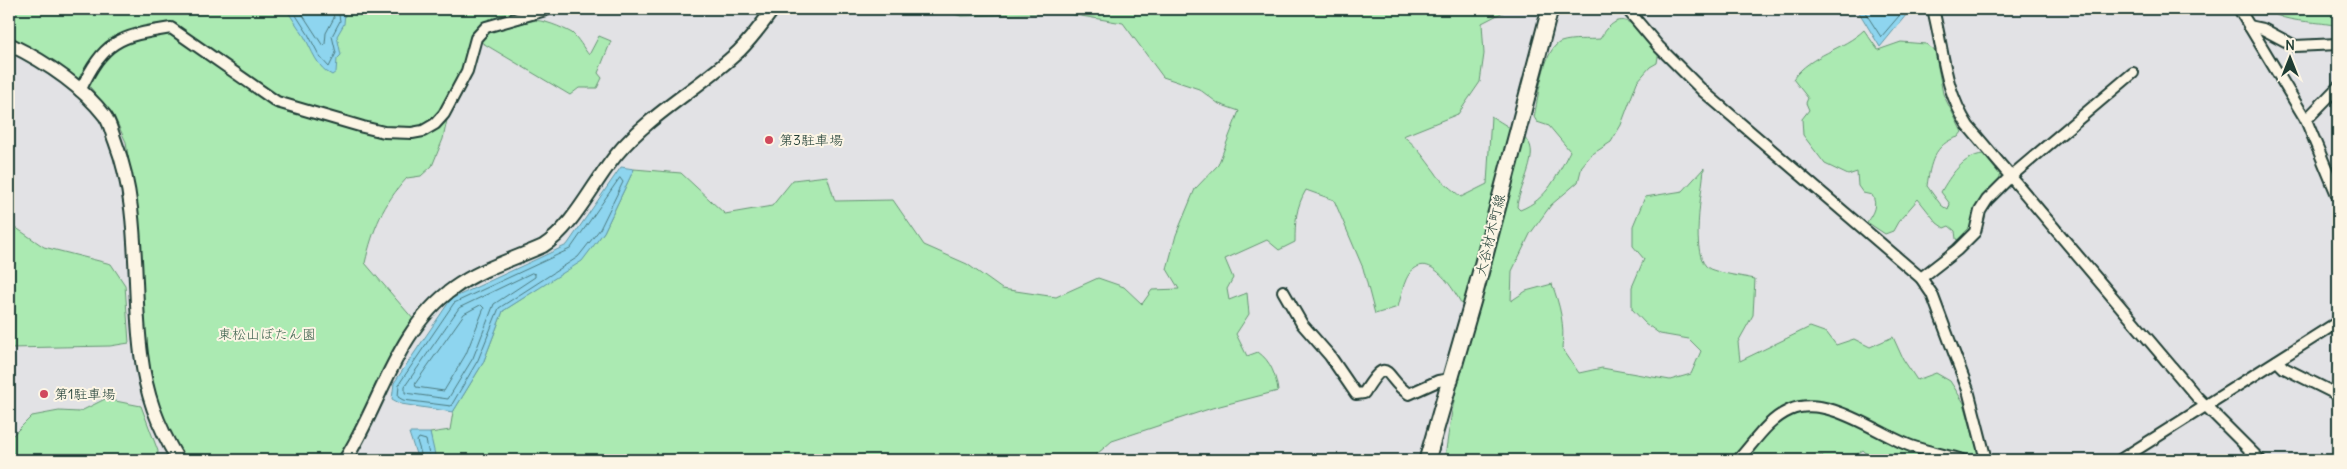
<svg xmlns="http://www.w3.org/2000/svg" width="2347" height="469" font-family="Delius,'Klee One',sans-serif">
  <rect width="100%" height="100%" fill="#e2e2e5"/>
  <filter id="ink" filterUnits="userSpaceOnUse"><feTurbulence type="fractalNoise" baseFrequency=".02" numOctaves="2"/><feDisplacementMap in="SourceGraphic" scale="10" xChannelSelector="R" yChannelSelector="G"/><feConvolveMatrix kernelMatrix="1 2 1 2 8 2 1 2 1" color-interpolation-filters="sRGB"/></filter>
  <g filter="url(#ink)">
    <g fill="#abeab2" stroke="#659473" fill-rule="evenodd">
      <path d="M 9,9 L 520,9 L 520,16 L 479,27 L 478,30 C 496,33 514,25 531,21 C 541,18 563,28 572,33 C 578,38 584,49 589,55 L 599,36 L 611,41 L 598,73 L 602,78 L 597,88 L 579,88 L 570,95 L 481,42 L 447,120 L 443,139 L 432,166 L 421,176 L 407,178 C 383,204 373,229 365,263 L 414,320 L 373,389 L 349,439 L 336,460 L 183,460 L 158,407 L 147,351 L 137,218 L 126,142 L 114,116 L 81,76 L 79,79 L 9,35 ZM 174,24 L 230,65 L 171,33 L 154,26 Z"/>
      <path d="M 938,9 L 1509,9 L 1482,23 L 1484,54 L 1480,82 L 1458,114 L 1403,136 C 1416,145 1425,159 1435,172 C 1441,182 1452,189 1461,197 L 1487,184 L 1491,116 C 1500,122 1525,136 1529,143 C 1538,158 1518,190 1517,207 L 1520,210 C 1548,199 1557,175 1570,151 L 1549,126 L 1537,122 L 1534,117 C 1538,100 1543,48 1561,42 C 1573,38 1588,40 1600,39 C 1623,1 1637,30 1659,51 L 1657,63 L 1650,67 L 1637,82 L 1621,125 L 1611,142 L 1591,155 L 1582,166 L 1578,182 L 1551,205 L 1530,234 L 1512,271 L 1511,301 L 1526,291 L 1552,284 C 1560,306 1565,325 1562,348 L 1579,373 L 1602,368 L 1670,380 L 1691,374 L 1701,351 L 1689,339 L 1660,334 L 1645,323 L 1632,309 L 1632,287 L 1644,259 L 1633,246 L 1633,226 L 1645,197 L 1683,191 L 1704,168 C 1703,188 1688,259 1710,269 C 1723,274 1741,276 1755,279 L 1753,315 L 1738,342 L 1740,361 L 1810,327 L 1827,333 L 1836,345 L 1854,339 L 1870,347 L 1893,337 L 1903,359 L 1917,380 L 1936,373 L 1950,381 L 1964,403 L 1980,460 L 1874,460 L 1863,450 L 1849,460 L 1826,460 L 1822,455 L 1809,460 L 1451,460 L 1445,457 C 1449,427 1454,397 1461,367 C 1463,357 1471,336 1470,327 C 1468,310 1438,255 1417,267 C 1404,273 1402,294 1398,307 L 1375,314 L 1363,268 L 1334,200 L 1306,190 C 1296,207 1295,222 1295,242 L 1279,250 L 1267,240 L 1225,259 L 1233,278 L 1227,289 L 1229,300 L 1247,293 L 1249,314 L 1236,334 L 1247,356 L 1258,352 C 1271,361 1276,376 1278,391 L 1212,408 L 1112,441 L 1090,460 L 434,460 L 430,433 L 450,430 L 453,412 L 483,363 L 503,311 L 582,260 L 604,232 L 634,169 L 681,173 L 725,214 L 772,206 L 793,180 L 827,176 L 835,201 L 893,200 L 924,245 L 967,264 L 1002,289 L 1056,297 L 1098,278 L 1124,287 L 1142,304 L 1152,290 L 1179,289 L 1167,269 L 1176,235 L 1195,189 L 1218,165 L 1239,111 L 1219,104 L 1199,89 L 1163,77 L 1123,23 L 1063,13 L 961,16 Z"/>
      <path d="M 2275,9 L 2338,9 L 2338,26 C 2318,21 2295,23 2276,15 Z"/>
      <path d="M 1864,30 L 1878,50 L 1901,42 L 1926,44 L 1935,51 L 1943,94 L 1962,132 L 1958,137 C 1934,144 1930,164 1927,186 L 1941,205 L 1948,210 L 1950,204 L 1941,192 C 1950,176 1963,156 1983,154 L 2000,175 L 2000,180 L 1977,208 L 1971,222 L 1973,228 L 1961,242 L 1956,239 L 1955,231 L 1949,226 L 1944,228 L 1937,223 L 1918,199 L 1898,222 L 1893,231 L 1885,234 L 1867,222 C 1873,213 1878,205 1872,195 L 1863,193 L 1858,186 L 1857,172 L 1848,175 L 1825,164 L 1803,135 L 1802,119 L 1809,110 L 1806,103 L 1808,98 L 1793,79 C 1811,54 1843,50 1864,30 Z"/>
      <path d="M 9,223 L 44,247 L 111,264 L 125,285 L 129,343 L 110,346 L 9,348 Z"/>
      <path d="M 105,399 L 141,406 L 158,451 L 157,460 L 9,460 L 9,439 L 32,416 L 59,411 L 79,412 Z"/>
    </g>
    <g fill="#8ed5ef" stroke="#6298a4">
      <path d="M 286,9 L 341,9 L 345,12 L 344,24 L 337,36 L 341,55 L 337,59 L 336,72 L 332,75 C 317,68 312,50 304,36 C 298,27 292,18 286,9 Z"/>
      <path d="M 1857,9 L 1911,9 L 1880,47 Z"/>
      <path d="M 621,167 L 634,169 L 604,232 L 582,261 L 503,311 L 483,363 L 453,412 L 401,404 L 392,399 L 394,383 L 451,299 L 567,245 Z"/>
      <path d="M 409,433 L 430,433 L 435,455 L 434,460 L 418,460 Z"/>
    </g>
    <g fill="none" stroke-linecap="round" stroke-linejoin="round">
      <g stroke="#4b7a7f" stroke-width="1">
        <path d="M 292,9 L 308,34 L 320,57 L 329,67 L 336,53 L 332,36 L 340,21 L 338,9"/>
        <path d="M 299,9 L 323,46 L 325,44 L 326,33 L 334,18 L 332,9"/>
        <path d="M 1863,9 L 1881,37 L 1905,9"/>
        <path d="M 620,178 L 623,182 L 600,229 L 578,257 L 499,308 L 478,360 L 451,406 L 403,400 L 398,397 L 399,384 L 454,303 L 570,249 Z"/>
        <path d="M 532,273 L 535,274 L 535,277 L 494,304 L 473,358 L 448,399 L 405,393 L 405,386 L 459,308 Z"/>
        <path d="M 481,305 L 484,308 L 466,354 L 444,391 L 416,387 L 415,384 L 464,314 Z"/>
        <path d="M 423,460 L 417,441 L 419,438 L 426,440 L 430,460"/>
      </g>
      <g stroke="#1f3d34" stroke-width="14">
        <g id="minor">
          <path d="M 1627,9 L 1659,47 L 1704,92 L 1921,278 L 1932,294 L 1968,390 L 1986,460"/>
          <path d="M 1933,9 C 1944,52 1943,86 1968,126 L 2197,397 L 2260,460"/>
          <path d="M 2239,9 L 2306,120 L 2338,197"/>
          <path d="M 2249,26 L 2263,29 L 2295,46 L 2338,44"/>
          <path d="M 80,91 C 104,41 118,36 171,28 L 277,102 L 363,127 L 384,132 L 412,133 L 423,131 L 435,124 L 444,114 L 467,71 L 476,38 L 486,27 L 549,9"/>
          <path d="M 2306,120 L 2338,87"/>
          <path d="M 1921,278 L 1957,250 L 1975,232 L 1980,211 L 1987,200 L 2010,177 L 2133,73"/>
          <path d="M 1283,291 L 1302,324 L 1330,356 L 1356,394 L 1364,393 C 1390,351 1384,379 1409,394 L 1438,381 L 1451,379"/>
          <path d="M 2277,361 L 2284,368 L 2338,395"/>
          <path d="M 1738,460 C 1754,443 1767,420 1790,410 C 1828,394 1877,434 1911,446 C 1928,452 1946,455 1963,460"/>
          <path d="M 2120,460 L 2338,322"/>
        </g>
      </g>
      <g stroke="#1f3d34" stroke-width="16">
        <g id="tertiary">
          <path d="M 9,44 C 44,61 80,84 105,116 C 110,123 112,133 115,141 C 141,208 132,284 141,354 C 146,395 157,424 178,460"/>
          <path d="M 345,460 C 381,404 396,329 454,288 C 480,269 514,259 543,246 C 574,226 593,183 617,154 C 651,113 701,87 739,51 C 752,38 763,23 773,9"/>
        </g>
      </g>
      <g stroke="#1f3d34" stroke-width="19">
        <path id="secondary" d="M 1427,460 L 1475,293 L 1550,9"/>
      </g>
      <use href="#minor" stroke="#fcf5e5" stroke-width="10"/>
      <use href="#tertiary" stroke="#fcf5e5" stroke-width="12"/>
      <use href="#secondary" stroke="#fcf5e5" stroke-width="15"/>
    </g>
  </g>
  <g fill="#d1495b" stroke="#fcf5e5" stroke-width="2">
    <circle cx="769" cy="140" r="5"/>
    <circle cx="44" cy="394" r="5"/>
  </g>
  <g text-anchor="middle" stroke-width="4" stroke-linejoin="round" paint-order="stroke">
    <g font-size="14" fill="#1f3d34" stroke="#fcf5e5" text-anchor="start">
      <text x="779" y="145">第3駐車場</text>
      <text x="54" y="399">第1駐車場</text>
    </g>
    <g font-size="14" fill="#1f3d34" stroke="#fcf5e5">
      <text transform="translate(1490 235) rotate(-76)" y="5">大谷材木町線</text>
    </g>
    <g font-size="14" fill="#3b604d" stroke="#fcf5e5">
      <text x="267" y="339">東松山ぼたん園</text>
    </g>
  </g>
  <rect width="2347" height="469" fill="none" stroke="#fcf5e5" stroke-width="30"/>
  <rect x="15" y="15" width="2317" height="439" fill="none" stroke="#1f3d34" stroke-width="2" filter="url(#ink)"/>
  <g transform="translate(2290 58)" stroke="#fcf5e5" stroke-width="4" paint-order="stroke">
  <path d="M0-4L9 19L0 12L-9 19Z" fill="#1f3d34"/>
  <text y="-8" font-size="14" font-weight="bold" text-anchor="middle" fill="#1f3d34">N</text>
  </g>
</svg>
